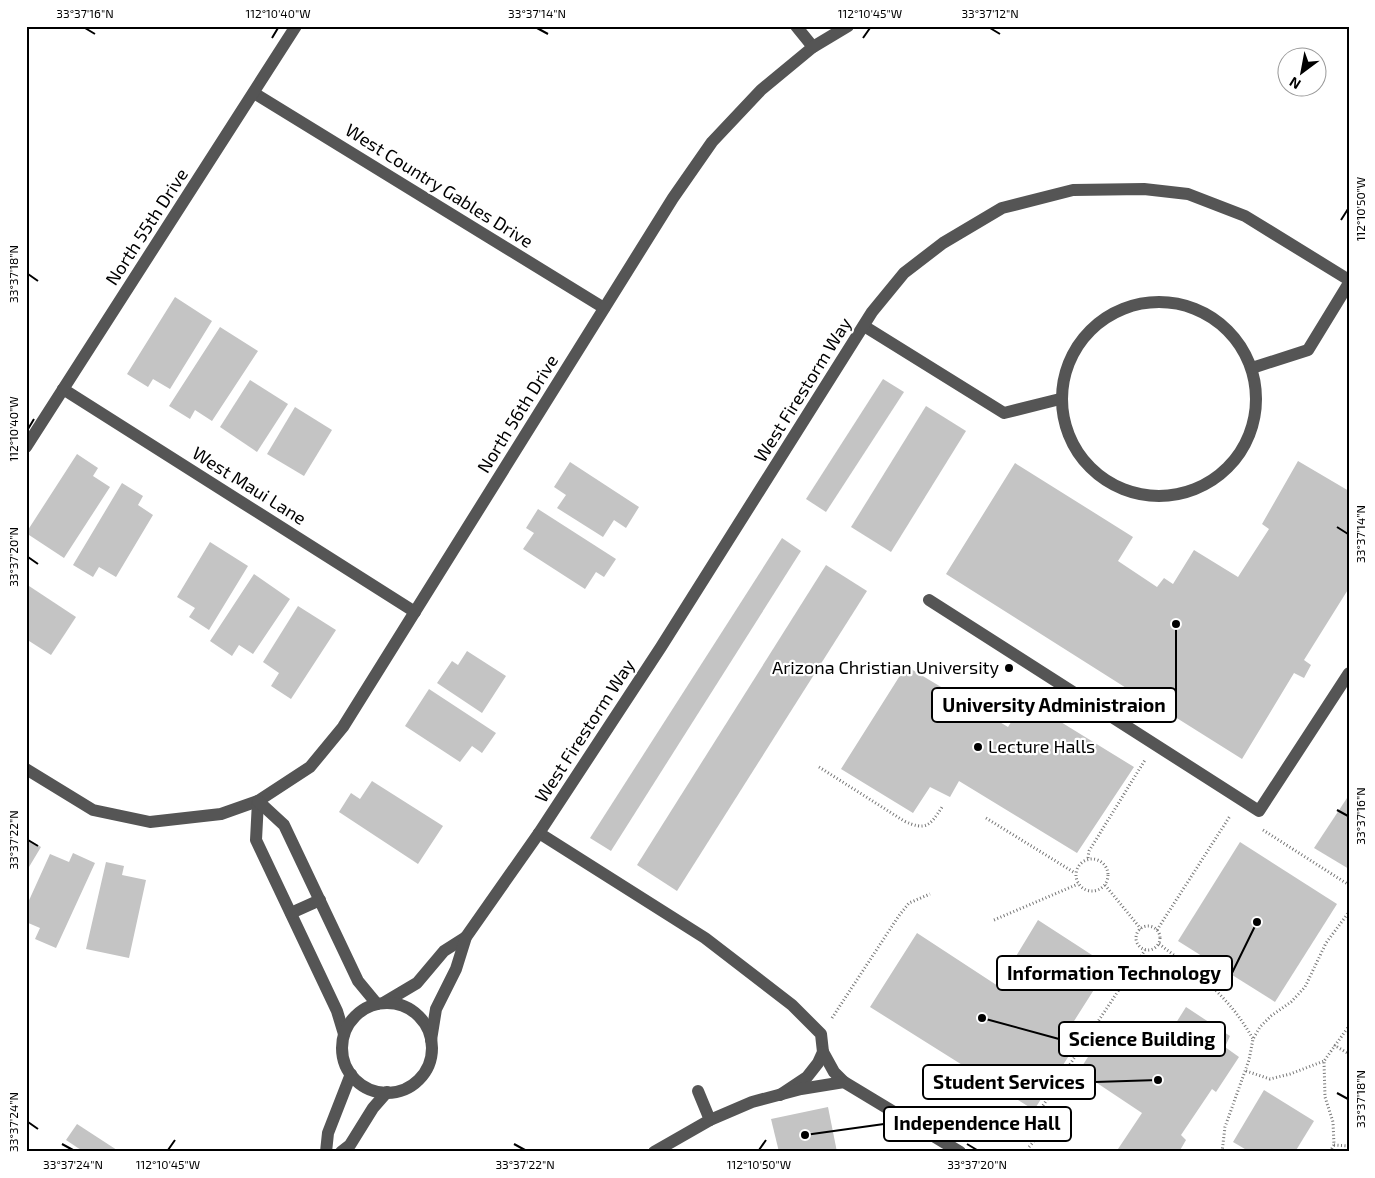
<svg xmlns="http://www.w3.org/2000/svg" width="1375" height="1178" font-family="'Exo 2',sans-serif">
  <rect width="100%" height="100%" fill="#fff"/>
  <g fill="#c4c4c4">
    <path d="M 175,297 L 212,321 L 170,389 L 153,379 L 148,387 L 127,374 Z"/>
    <path d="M 220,327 L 258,351 L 212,421 L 195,410 L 190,419 L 169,406 Z"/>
    <path d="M 883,379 L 904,392 L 826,512 L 806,499 Z"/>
    <path d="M 250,380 L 288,404 L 257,452 L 220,427 Z"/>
    <path d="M 926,406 L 966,431 L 891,552 L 851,527 Z"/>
    <path d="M 295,407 L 332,430 L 304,476 L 267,454 Z"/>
    <path d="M 77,454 L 98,468 L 93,476 L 110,487 L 64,558 L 26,533 Z"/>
    <path d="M 1298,461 L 1349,491 L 1349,588 L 1304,660 L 1311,665 L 1304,678 L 1294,673 L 1242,759 L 1156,705 L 1149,715 L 1137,707 L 1142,698 L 946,574 L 1015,463 L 1133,537 L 1118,561 L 1157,587 L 1164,578 L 1173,584 L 1194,550 L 1238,577 L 1269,529 L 1262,524 Z"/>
    <path d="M 570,462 L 639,507 L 626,528 L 614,520 L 603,537 L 557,508 L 566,495 L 554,487 Z"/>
    <path d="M 122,483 L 143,496 L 138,505 L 153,515 L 116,577 L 99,567 L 93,577 L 73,565 Z"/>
    <path d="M 538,509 L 616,559 L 604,577 L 596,572 L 585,589 L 523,549 L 534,533 L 526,528 Z"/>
    <path d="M 782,538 L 801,551 L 611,851 L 590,838 Z"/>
    <path d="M 210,542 L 248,566 L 209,630 L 189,617 L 195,608 L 177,597 Z"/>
    <path d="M 826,565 L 867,591 L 677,891 L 637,865 Z"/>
    <path d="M 254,574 L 290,599 L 253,654 L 239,645 L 232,656 L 210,641 Z"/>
    <path d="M 26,584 L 76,617 L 51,655 L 26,639 Z"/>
    <path d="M 298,606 L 336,630 L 291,699 L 271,686 L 279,673 L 263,662 Z"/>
    <path d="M 467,651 L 506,676 L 482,713 L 437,683 L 452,661 L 458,665 Z"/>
    <path d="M 906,666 L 1008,727 L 1025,700 L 1134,767 L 1077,853 L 959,781 L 950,797 L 930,787 L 913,813 L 841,769 Z"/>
    <path d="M 429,689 L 496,733 L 482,753 L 472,746 L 460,762 L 405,726 Z"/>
    <path d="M 372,781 L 443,826 L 418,864 L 339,812 L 351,793 L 360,799 Z"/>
    <path d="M 1349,795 L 1349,869 L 1314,848 Z"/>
    <path d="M 26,838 L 41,847 L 26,872 Z"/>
    <path d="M 1240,842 L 1337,904 L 1275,1002 L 1178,941 Z"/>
    <path d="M 73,853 L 95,863 L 56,948 L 35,939 L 40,928 L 26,922 L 26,907 L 50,854 L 69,862 Z"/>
    <path d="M 106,862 L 124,866 L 122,875 L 146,880 L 129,958 L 86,949 Z"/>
    <path d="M 1038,920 L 1109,966 L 1069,1029 L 1081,1037 L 1034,1110 L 870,1007 L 917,933 L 998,986 Z"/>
    <path d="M 1186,1007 L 1230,1036 L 1225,1047 L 1239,1057 L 1216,1092 L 1212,1089 L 1181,1135 L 1186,1140 L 1179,1152 L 1123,1152 L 1118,1149 L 1142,1113 L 1079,1071 L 1111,1021 L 1159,1050 Z"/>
    <path d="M 1264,1090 L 1314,1121 L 1295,1152 L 1250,1152 L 1233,1142 Z"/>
    <path d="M 828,1107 L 837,1152 L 779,1152 L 771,1119 Z"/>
    <path d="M 77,1124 L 120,1152 L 84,1152 L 66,1140 Z"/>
  </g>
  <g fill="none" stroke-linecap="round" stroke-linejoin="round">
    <g stroke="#777" stroke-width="3" stroke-dasharray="1 2.5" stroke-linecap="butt">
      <path d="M 819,767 L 904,821 C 926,831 930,826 942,807"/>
      <path d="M 986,818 L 1075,873"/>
      <path d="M 1263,830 L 1349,885"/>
      <path d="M 1088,858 L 1089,851 L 1145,760"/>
      <circle cx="1092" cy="875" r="16"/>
      <path d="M 1105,885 L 1141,929"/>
      <path d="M 994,920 L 1078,884"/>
      <circle cx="1148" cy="938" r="12"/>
      <path d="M 1157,930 L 1230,816"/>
      <path d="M 1159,944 C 1186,964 1215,986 1236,1013 C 1242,1021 1248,1030 1253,1039"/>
      <path d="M 832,1018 L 898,917 L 909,903 L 930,894"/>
      <path d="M 1334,1045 L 1349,1054"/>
      <path d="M 1246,1071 L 1270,1079 L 1290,1074 L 1324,1061"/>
      <path d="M 1334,1145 L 1349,1146"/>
      <path d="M 1029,1147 C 1035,1140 1041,1133 1041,1124 C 1042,1118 1039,1113 1042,1107 L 1145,950"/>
      <path d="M 1222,1152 L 1225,1127 L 1249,1060 L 1253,1039 L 1260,1027 L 1271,1016 L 1291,1002 L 1305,987 L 1326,943 L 1349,912"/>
      <path d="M 1330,1152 L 1334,1145 L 1333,1122 L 1325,1097 L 1324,1061 L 1349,1026"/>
    </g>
    <g stroke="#555" stroke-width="12">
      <path d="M 796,26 L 813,47"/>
      <path d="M 254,93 L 604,308"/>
      <circle cx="1159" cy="399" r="97"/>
      <path d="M 864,326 L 1004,413 L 1060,399"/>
      <path d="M 1252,368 L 1308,350 L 1349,283"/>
      <path d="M 63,389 L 415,612"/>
      <path d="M 26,447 L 296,26"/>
      <path d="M 929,600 L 1259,811 L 1349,673"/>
      <path d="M 26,769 L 93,810 L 150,822 L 221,814 L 258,801 L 310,767 L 343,727 L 673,198 L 712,142 L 761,90 L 813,47 L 848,26"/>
      <path d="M 258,801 L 256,840 L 337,1011 L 344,1034"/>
      <path d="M 258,801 L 284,825 L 358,981 L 377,1004"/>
      <path d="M 539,833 L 705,938 L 792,1005 L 821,1034 L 823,1052 L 818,1063 L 807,1077 L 780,1095"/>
      <path d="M 291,913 L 320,900"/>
      <path d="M 385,1002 L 417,983 L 444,951 L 466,937"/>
      <circle cx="387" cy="1048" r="45"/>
      <path d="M 431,1040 L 436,1009 L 456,969 L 466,937 L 539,833 L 661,647 L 872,312 L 904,273 L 943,243 L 1002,208 L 1073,190 L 1144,189 L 1188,194 L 1245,216 L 1349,280"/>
      <path d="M 823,1052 L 834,1072 L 844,1082"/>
      <path d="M 710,1120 L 752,1102 L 801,1089 L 844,1082 L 960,1152"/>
      <path d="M 326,1152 L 328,1133 L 351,1074"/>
      <path d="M 341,1152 L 350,1145 L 373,1108 L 387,1092"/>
      <path d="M 654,1152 L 710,1120 L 698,1091"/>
    </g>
  </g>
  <path fill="none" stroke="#000" stroke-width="2" d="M 85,28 L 95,34M 537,28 L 548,34M 990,28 L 1000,34M 272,38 L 278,28M 863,38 L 870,28M 1341,220 L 1348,209M 28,274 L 38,281M 28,429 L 34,419M 1337,527 L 1348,534M 28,557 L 38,564M 1337,810 L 1348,816M 28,840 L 38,846M 1337,1093 L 1348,1099M 28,1122 L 38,1129M 62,1144 L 73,1150M 514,1144 L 525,1150M 967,1144 L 977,1150M 168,1150 L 175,1140M 759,1150 L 766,1140"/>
  <g fill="#000" stroke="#fff" stroke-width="2">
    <circle cx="1009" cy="668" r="5"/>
    <circle cx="978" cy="747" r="5"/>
  </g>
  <g text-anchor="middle" stroke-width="4.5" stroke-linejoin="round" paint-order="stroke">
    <g font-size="18" fill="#000" stroke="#fff">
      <text transform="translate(439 186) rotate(32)" y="6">West Country Gables Drive</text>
      <text transform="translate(147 227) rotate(-57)" y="6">North 55th Drive</text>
      <text transform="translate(803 390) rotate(-58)" y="6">West Firestorm Way</text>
      <text transform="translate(518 414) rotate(-58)" y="6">North 56th Drive</text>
      <text transform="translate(249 486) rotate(32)" y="6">West Maui Lane</text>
      <text transform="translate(585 731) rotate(-57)" y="6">West Firestorm Way</text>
    </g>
    <g font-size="18" fill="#000" stroke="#fff" text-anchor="end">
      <text x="999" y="674">Arizona Christian University</text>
      <text x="988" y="753" text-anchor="start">Lecture Halls</text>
    </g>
  </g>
  <path fill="none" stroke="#000" stroke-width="2" d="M1176 624L1176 705M1257 922L1232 973M982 1018L1059 1039M1158 1080L1095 1082M805 1135L884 1124"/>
  <g fill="#000" stroke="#fff" stroke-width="2">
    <circle cx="1176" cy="624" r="5"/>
    <circle cx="1257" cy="922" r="5"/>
    <circle cx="982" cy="1018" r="5"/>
    <circle cx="1158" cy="1080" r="5"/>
    <circle cx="805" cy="1135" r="5"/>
  </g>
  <g fill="#fff" stroke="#000" stroke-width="2">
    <rect x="932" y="688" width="244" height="34" rx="5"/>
    <rect x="997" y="956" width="235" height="34" rx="5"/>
    <rect x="1059" y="1022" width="166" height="34" rx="5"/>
    <rect x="923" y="1065" width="172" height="34" rx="5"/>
    <rect x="884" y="1107" width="187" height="34" rx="5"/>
  </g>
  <g font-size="19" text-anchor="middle" font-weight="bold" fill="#000">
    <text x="1054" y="712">University Administraion</text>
    <text x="1114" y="980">Information Technology</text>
    <text x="1142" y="1046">Science Building</text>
    <text x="1009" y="1089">Student Services</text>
    <text x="977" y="1130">Independence Hall</text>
  </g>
  <rect width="1375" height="1178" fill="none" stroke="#ffffff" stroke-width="55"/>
  <g transform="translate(1302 72) rotate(212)"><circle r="24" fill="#ffffff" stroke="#999999"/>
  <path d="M0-4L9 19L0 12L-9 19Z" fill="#000000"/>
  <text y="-8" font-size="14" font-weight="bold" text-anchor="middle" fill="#000000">N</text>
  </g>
  <rect x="28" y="28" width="1320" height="1122" fill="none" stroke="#000" stroke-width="2"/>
  <g font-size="12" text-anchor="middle" fill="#000">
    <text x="85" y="18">33°37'16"N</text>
    <text x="278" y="18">112°10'40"W</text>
    <text x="537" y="18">33°37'14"N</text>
    <text x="870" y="18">112°10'45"W</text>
    <text x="990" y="18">33°37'12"N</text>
    <text transform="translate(1361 209) rotate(-90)" y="4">112°10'50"W</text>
    <text transform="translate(14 274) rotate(-90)" y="4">33°37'18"N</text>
    <text transform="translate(14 429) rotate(-90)" y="4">112°10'40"W</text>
    <text transform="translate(1361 534) rotate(-90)" y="4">33°37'14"N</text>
    <text transform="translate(14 557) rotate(-90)" y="4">33°37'20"N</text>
    <text transform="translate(1361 816) rotate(-90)" y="4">33°37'16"N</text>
    <text transform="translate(14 840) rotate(-90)" y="4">33°37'22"N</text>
    <text transform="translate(1361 1099) rotate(-90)" y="4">33°37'18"N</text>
    <text transform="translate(14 1122) rotate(-90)" y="4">33°37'24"N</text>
    <text x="73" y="1169">33°37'24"N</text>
    <text x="168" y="1169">112°10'45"W</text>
    <text x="525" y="1169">33°37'22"N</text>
    <text x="759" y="1169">112°10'50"W</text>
    <text x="977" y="1169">33°37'20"N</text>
  </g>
</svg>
